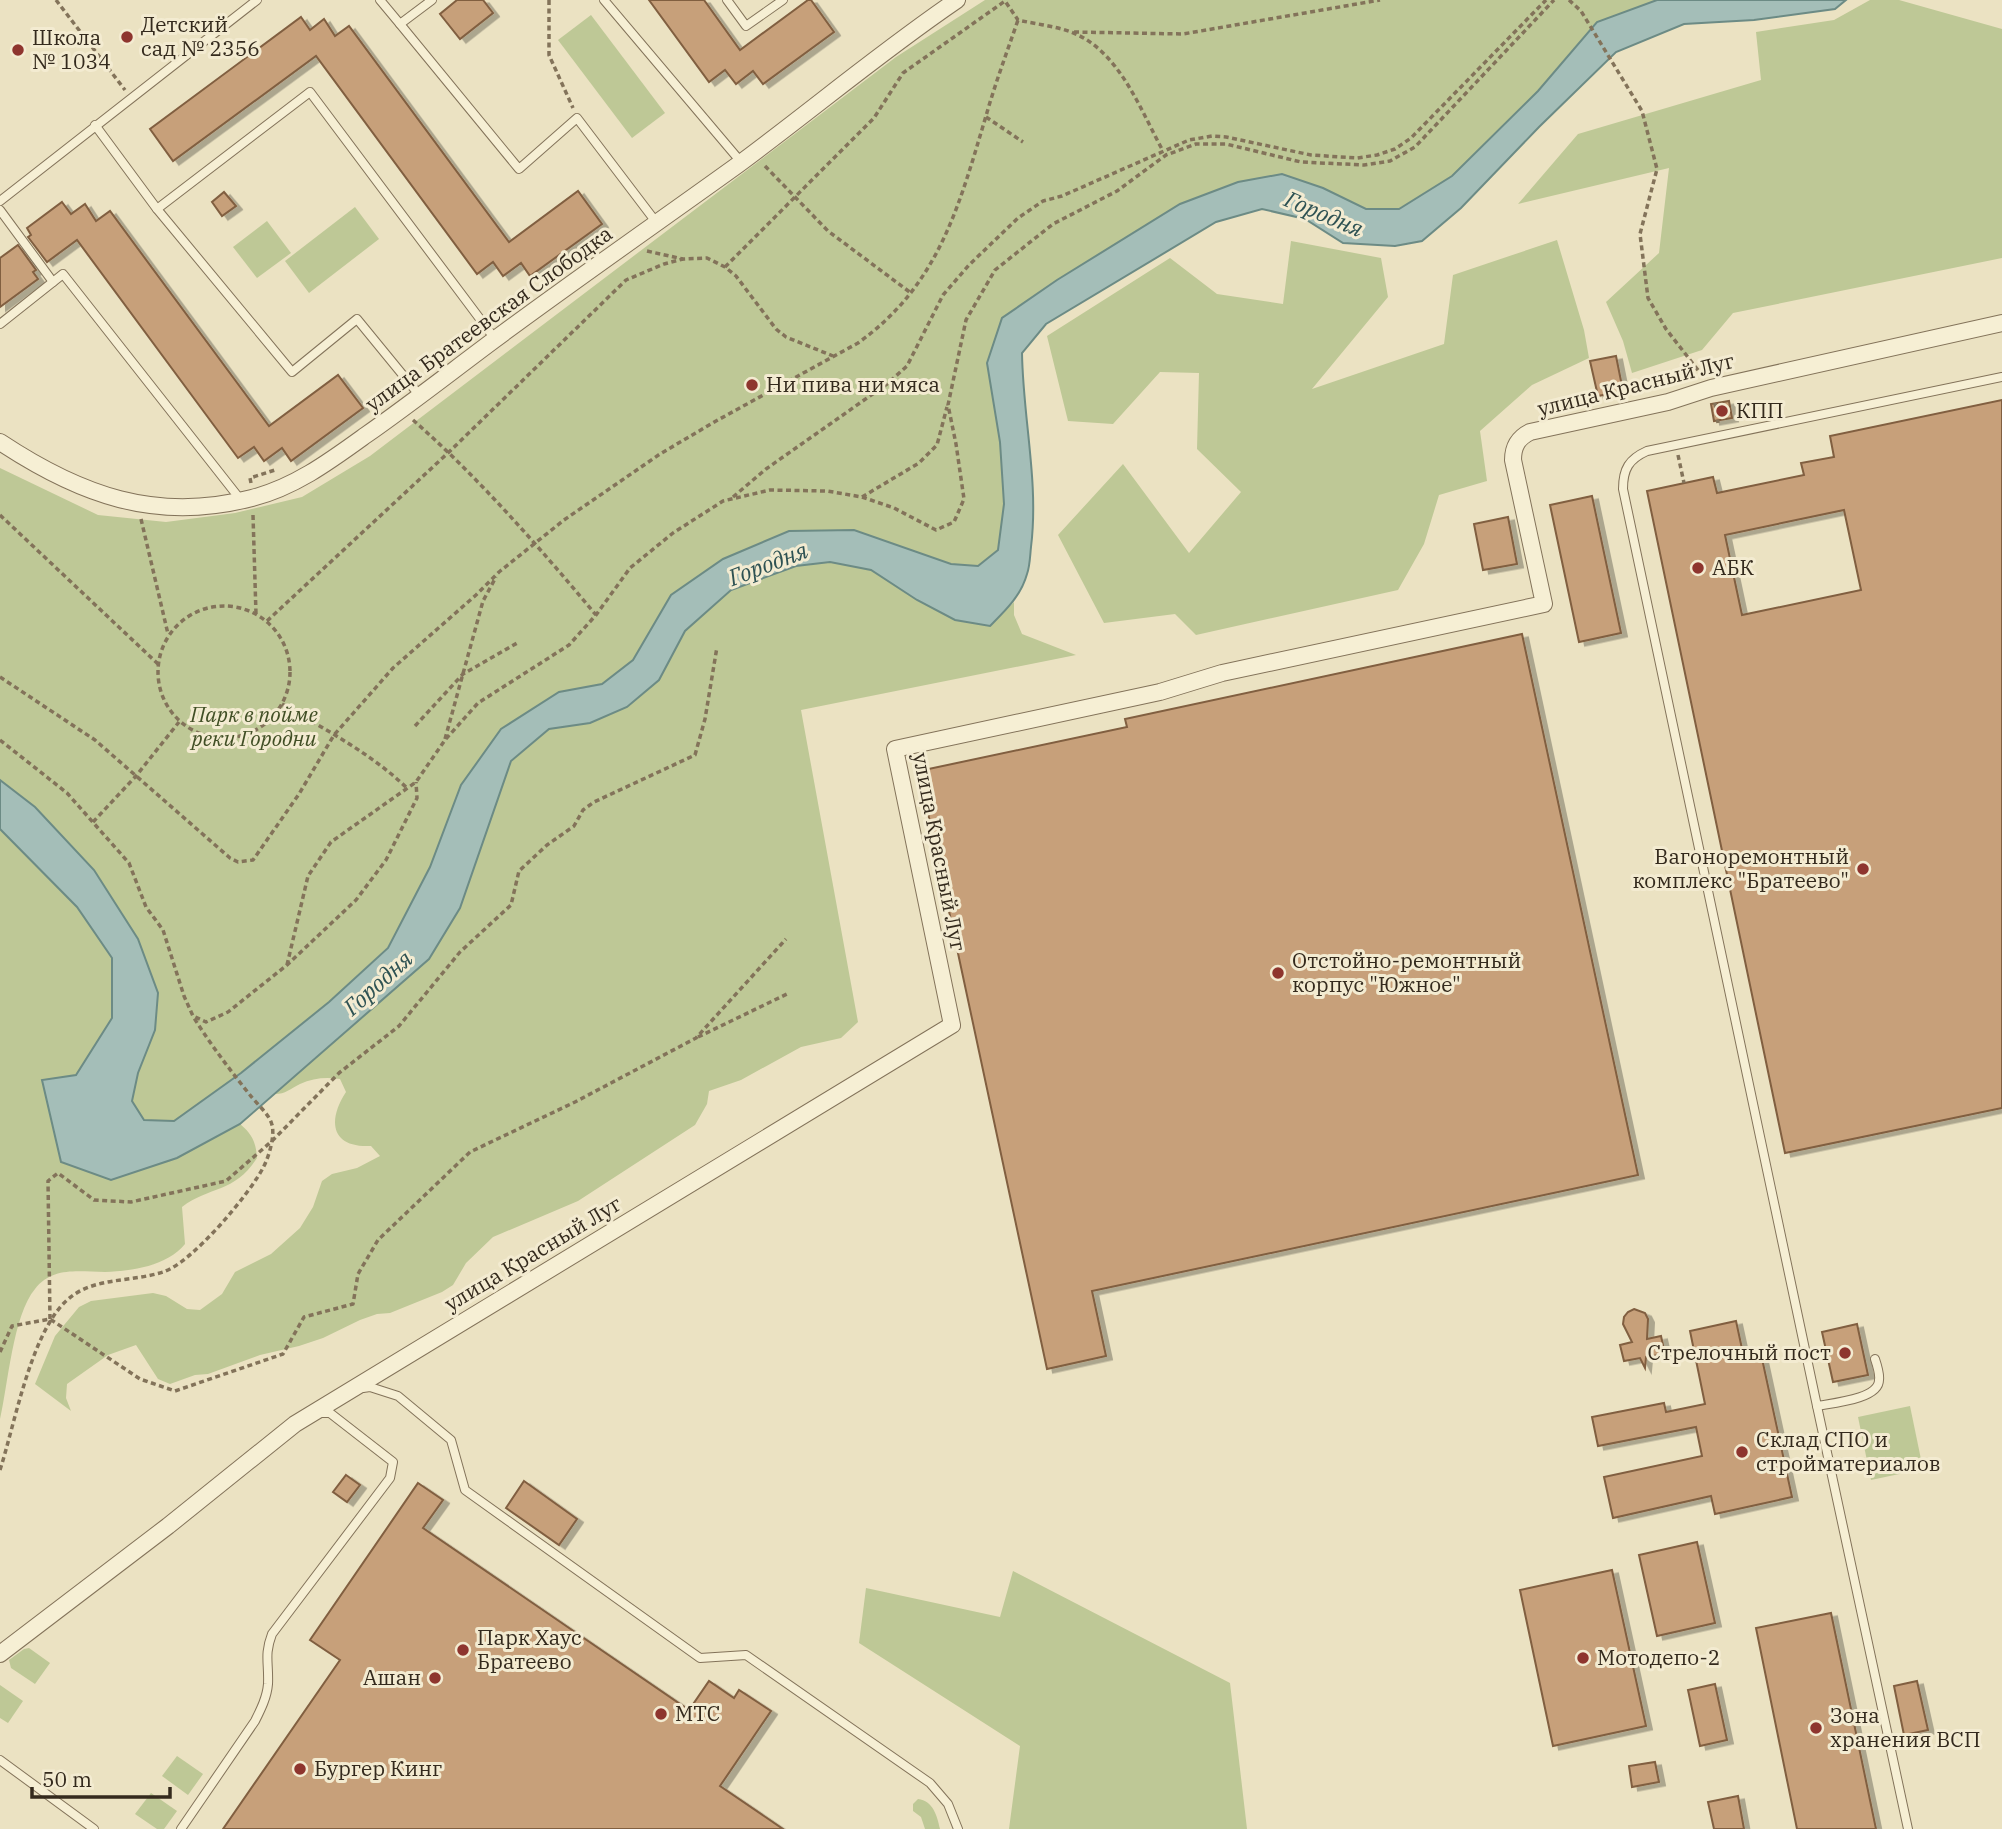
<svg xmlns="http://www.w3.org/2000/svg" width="2002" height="1829" font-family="'IBM Plex Serif',serif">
  <defs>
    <filter id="shadow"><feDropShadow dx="6" dy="3.5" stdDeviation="0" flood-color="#0004"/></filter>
  </defs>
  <rect width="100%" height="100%" fill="#ebe2c2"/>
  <g fill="#bec896">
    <path d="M 985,0 L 1657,0 L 1597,22 L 1538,91 L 1452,176 L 1398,209 L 1366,209 L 1323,188 L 1238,182 L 1180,204 L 1057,280 L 1002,318 L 1000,442 L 1004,505 L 998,550 L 978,566 L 951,564 L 854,530 L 671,595 L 633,660 L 602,684 L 559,692 L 501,729 L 461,785 L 430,867 L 388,947 L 329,1002 L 241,1073 L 174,1122 L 144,1120 L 132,1101 L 138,1073 L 155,1030 L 158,993 L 138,939 L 35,807 L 0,780 L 0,468 L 98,515 L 166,522 L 235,513 L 302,497 L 370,456 L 896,57 Z"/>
    <path d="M 1870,0 L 1899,0 L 2002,29 L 2002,258 L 1733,313 L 1702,350 L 1632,373 L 1623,341 L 1606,302 L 1659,253 L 1669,168 L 1518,204 L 1578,134 L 1761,80 L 1756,32 L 1834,20 Z"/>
    <path d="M 591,15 L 665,113 L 632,138 L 558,40 Z"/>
    <path d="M 355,207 L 379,239 L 309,293 L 285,261 Z"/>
    <path d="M 267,221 L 291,253 L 257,278 L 233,247 Z"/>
    <path d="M 1557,240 L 1584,330 L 1589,358 L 1532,385 L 1480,431 L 1487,481 L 1439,495 L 1424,544 L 1398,590 L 1196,635 L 1175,614 L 1104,623 L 1058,535 L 1123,464 L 1189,553 L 1241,492 L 1197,449 L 1199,373 L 1160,372 L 1113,424 L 1068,421 L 1047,336 L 1170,258 L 1217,294 L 1283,304 L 1291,241 L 1381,258 L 1388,297 L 1312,389 L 1444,344 L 1453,275 Z"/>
    <path d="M 830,562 L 871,570 L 917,600 L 956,620 L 990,626 L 1014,602 L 1014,615 L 1022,634 L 1076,655 L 801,710 L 858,1022 L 841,1038 L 801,1047 L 741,1080 L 709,1091 L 707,1104 L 695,1125 L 578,1201 L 493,1237 L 466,1263 L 453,1285 L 442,1292 L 390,1313 L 377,1314 L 360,1320 L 323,1338 L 299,1346 L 260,1355 L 208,1374 L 195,1375 L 170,1384 L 158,1379 L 136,1345 L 108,1355 L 67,1384 L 66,1398 L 71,1411 L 35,1384 L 55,1336 L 79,1307 L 91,1301 L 153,1293 L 166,1296 L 187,1309 L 200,1310 L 222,1294 L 235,1272 L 271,1254 L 300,1228 L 313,1207 L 322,1181 L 332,1174 L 357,1168 L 380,1156 L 371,1146 C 331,1148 327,1121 346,1092 L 340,1079 C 326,1077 313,1078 300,1084 C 290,1089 284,1095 273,1094 L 346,1029 L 486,829 L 510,761 L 549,729 L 590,723 L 659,680 L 685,631 L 731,590 L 796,566 Z"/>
    <path d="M 0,829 L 77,907 L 112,958 L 112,1018 L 76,1075 L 177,1158 L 240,1124 C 252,1134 256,1142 257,1158 C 235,1193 210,1186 182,1207 L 185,1244 C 167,1266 132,1271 105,1272 C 79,1272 53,1266 35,1289 C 13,1315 8,1385 0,1419 Z"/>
    <path d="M 1910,1406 L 1923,1469 L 1871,1480 L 1858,1417 Z"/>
    <path d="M 1013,1571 L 1230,1683 L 1247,1829 L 1009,1829 L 1020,1746 L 859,1643 L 866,1588 L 1000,1617 Z"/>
    <path d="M 29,1648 L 50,1663 L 35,1684 L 11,1668 L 9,1660 L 24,1649 Z"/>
    <path d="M 0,1685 L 23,1701 L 8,1723 L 0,1718 Z"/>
    <path d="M 177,1756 L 203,1774 L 188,1795 L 162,1776 Z"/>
    <path d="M 151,1793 L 177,1811 L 164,1829 L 157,1829 L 135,1814 Z"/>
    <path d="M 918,1799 C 933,1801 937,1815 940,1829 L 925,1829 L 921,1817 L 913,1811 L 913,1804 Z"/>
  </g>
  <path fill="#a4beb8" stroke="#6c8b85" stroke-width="2" d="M 1657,0 L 1846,0 L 1835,9 L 1754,20 L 1684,24 L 1616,52 L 1539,127 L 1461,208 L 1422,241 L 1395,246 L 1343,243 L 1305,219 L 1262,209 L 1216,222 L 1046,324 L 1022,353 C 1023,419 1039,482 1031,547 C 1030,556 1030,566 1027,574 C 1021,596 1005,611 990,626 L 955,620 L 917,600 L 871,570 L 830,562 L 796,566 L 731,590 L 685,631 L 659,680 L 627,707 L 590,723 L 549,729 L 511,761 L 460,908 L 429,959 L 240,1124 L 177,1158 L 111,1180 L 61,1162 L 42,1080 L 76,1075 L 112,1018 L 112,958 L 77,907 L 0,829 L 0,780 L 35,807 L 94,870 L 138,939 L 158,993 L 155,1030 L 138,1073 L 132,1101 L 144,1120 L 174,1121 L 241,1073 L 329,1002 L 388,948 L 430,867 L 461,785 L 501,729 L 559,692 L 602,684 L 633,660 L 671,595 L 723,559 L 789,531 L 854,530 L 951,564 L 978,566 L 998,550 L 1004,504 L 1000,442 L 987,363 L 1002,318 L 1057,280 L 1180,204 L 1238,182 L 1282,174 L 1323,188 L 1366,209 L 1399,209 L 1452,176 L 1538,91 L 1597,22 Z"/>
  <g fill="#c7a07a" stroke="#815f41" stroke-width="2" fill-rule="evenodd" filter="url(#shadow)">
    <path d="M 457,0 L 483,0 L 493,13 L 460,39 L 440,14 Z"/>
    <path d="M 649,0 L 704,0 L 740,50 L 808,0 L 811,0 L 834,32 L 763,84 L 753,71 L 736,84 L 725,70 L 709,82 Z"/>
    <path d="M 301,17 L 310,30 L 324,19 L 335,36 L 349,26 L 509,242 L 578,191 L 602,224 L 530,276 L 521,263 L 503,276 L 493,262 L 477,274 L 316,56 L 173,161 L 150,129 Z"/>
    <path d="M 224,192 L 236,206 L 222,216 L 212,202 Z"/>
    <path d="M 62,202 L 71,214 L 85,204 L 96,221 L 110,211 L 269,426 L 338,375 L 363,408 L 291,461 L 282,448 L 264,461 L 254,447 L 238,458 L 77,240 L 47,262 L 28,237 L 31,235 L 27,228 Z"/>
    <path d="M 18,245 L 36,270 L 33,272 L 38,279 L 0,307 L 0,258 Z"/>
    <path d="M 1616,356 L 1623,391 L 1598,396 L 1590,361 Z"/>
    <path d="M 2002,400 L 2002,1108 L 1785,1153 L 1647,491 L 1713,477 L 1717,493 L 1804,475 L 1801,463 L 1834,457 L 1830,436 ZM 1844,510 L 1861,590 L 1742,615 L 1725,535 Z"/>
    <path d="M 1729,401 L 1732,418 L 1714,421 L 1711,404 Z"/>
    <path d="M 1592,496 L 1621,633 L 1579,642 L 1550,505 Z"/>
    <path d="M 1508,517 L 1517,564 L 1483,570 L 1474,524 Z"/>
    <path d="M 1522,634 L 1638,1175 L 1092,1291 L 1106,1356 L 1047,1369 L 919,771 L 1127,727 L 1125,719 Z"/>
    <path d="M 1634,1309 L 1645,1313 L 1648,1319 L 1647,1339 L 1661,1336 L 1665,1354 L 1646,1357 L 1645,1368 L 1640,1358 L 1624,1361 L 1620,1345 L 1632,1342 L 1623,1324 L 1624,1317 L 1628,1312 Z"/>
    <path d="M 1736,1321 L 1744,1358 L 1761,1354 L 1792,1497 L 1715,1514 L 1711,1496 L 1613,1518 L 1604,1477 L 1702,1456 L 1696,1427 L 1598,1446 L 1592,1417 L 1664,1403 L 1666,1412 L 1705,1404 L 1690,1331 Z"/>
    <path d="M 1857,1324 L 1868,1375 L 1833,1382 L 1822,1332 Z"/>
    <path d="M 346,1475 L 360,1485 L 347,1502 L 333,1492 Z"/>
    <path d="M 524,1481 L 577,1519 L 559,1545 L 506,1508 Z"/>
    <path d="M 418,1483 L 443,1500 L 423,1528 L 689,1710 L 709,1681 L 734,1698 L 739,1690 L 771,1711 L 720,1786 L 783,1829 L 223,1829 L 340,1660 L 310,1640 Z"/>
    <path d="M 1697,1542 L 1715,1623 L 1657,1636 L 1639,1555 Z"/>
    <path d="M 1612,1570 L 1646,1726 L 1553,1746 L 1520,1590 Z"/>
    <path d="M 1831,1613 L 1876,1829 L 1797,1829 L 1756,1628 Z"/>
    <path d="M 1917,1681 L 1928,1730 L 1904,1735 L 1894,1686 Z"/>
    <path d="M 1715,1684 L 1727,1740 L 1700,1746 L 1688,1690 Z"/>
    <path d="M 1655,1762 L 1659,1782 L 1632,1787 L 1629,1766 Z"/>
    <path d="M 1738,1796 L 1744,1829 L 1714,1829 L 1708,1802 Z"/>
  </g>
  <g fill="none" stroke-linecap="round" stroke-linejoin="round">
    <g stroke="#83735a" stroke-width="10">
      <g id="service">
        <path d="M 380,0 L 400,24 L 432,0"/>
        <path d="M 604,0 L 741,162"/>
        <path d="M 727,0 L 746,26 L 783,0"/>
        <path d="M 400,24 L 519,169 L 577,118 L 656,222"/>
        <path d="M 95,125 L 157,209 L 292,372 L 357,319 L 420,396"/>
        <path d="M 0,201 L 257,0"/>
        <path d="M 157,209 L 310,92 L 495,339"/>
        <path d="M 0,210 L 53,282"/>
        <path d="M 0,324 L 63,274 L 240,499"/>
        <path d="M 1875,1359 C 1877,1365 1880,1374 1879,1380 C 1879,1399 1833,1403 1817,1406 L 1623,489 C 1623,469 1629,459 1647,451 L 2002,377"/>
        <path d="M 363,1388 L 370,1387 L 398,1396 L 451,1440 L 465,1490 L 700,1658 L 746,1655 L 930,1783 L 948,1804 L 958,1829"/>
        <path d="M 1817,1406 L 1908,1829"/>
        <path d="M 0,1760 L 94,1829"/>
        <path d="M 181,1829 L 255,1721 C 261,1709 267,1697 268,1684 C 269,1663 264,1655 272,1634 L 390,1478 L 393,1462 L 330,1413 L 320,1413"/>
      </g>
    </g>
    <g stroke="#83735a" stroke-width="18">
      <g id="minor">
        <path d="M 0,442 C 80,495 156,523 252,498 C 295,487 330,461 366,435 C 409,405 451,372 494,340 C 575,280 657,223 739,164 C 812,110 882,51 957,0"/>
        <path d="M 0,1654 L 168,1526 L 295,1424 L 952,1025 L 895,749 L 1160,692 L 1222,673 L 1544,604 L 1513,460 C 1513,446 1518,438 1530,432 L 1668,402 L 1711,388 L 2002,323"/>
      </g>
    </g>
    <g stroke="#83735a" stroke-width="3.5" stroke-dasharray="5 3.5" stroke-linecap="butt">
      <path d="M 56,0 L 125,90"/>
      <path d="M 549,0 L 549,55 L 573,108"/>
      <path d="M 1569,0 L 1581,11 L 1642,111 L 1657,169 L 1640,234 L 1648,298 L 1666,329 L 1701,374"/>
      <path d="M 1074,32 L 1183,34 L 1380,0"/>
      <path d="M 986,117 L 1023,142"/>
      <path d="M 765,166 L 828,231 L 911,293"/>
      <path d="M 647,251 L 683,259 L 707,258 L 725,267 L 736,276 L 776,329 L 786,337 L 833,356"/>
      <path d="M 725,267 L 874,118 L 903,73 L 1005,1 L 1018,20 C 1035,24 1055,26 1071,32 C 1119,50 1140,109 1163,151"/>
      <path d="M 1715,403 L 1718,423"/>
      <path d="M 413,420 C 480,479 539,547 596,615"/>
      <path d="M 1678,455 L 1684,483"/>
      <path d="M 251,483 L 250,478 L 275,470"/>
      <path d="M 733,497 L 766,469 L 887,384 L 907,366 L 943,295 L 969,265 L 1018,218 L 1043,201 L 1062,196 L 1189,140 L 1212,136 L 1226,137 L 1311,155 L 1357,158 L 1377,155 L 1395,149 L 1411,138 L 1546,0"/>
      <path d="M 862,497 L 919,463 L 937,445 L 947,407"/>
      <path d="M 0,515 L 158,664"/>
      <path d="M 253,515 L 256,614"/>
      <path d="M 141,519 L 168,634"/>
      <circle cx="224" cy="672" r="66"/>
      <path d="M 267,621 L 449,452 L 626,280 L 664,264 L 683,259"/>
      <path d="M 0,677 L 95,740 L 230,858 L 238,862 L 253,860 L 299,794 L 334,735 L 393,668 L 476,595 L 499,572 L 564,520 L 660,454 L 716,421 L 858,343 C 939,285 959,206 986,116 C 995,84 1007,52 1018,20"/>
      <path d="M 282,704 C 326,730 372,754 408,789"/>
      <path d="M 415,726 L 463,674 L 519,642"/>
      <path d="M 445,739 L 483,601 L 496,577"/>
      <path d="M 0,740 L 67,793 L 129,863 L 146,907 L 163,930 L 184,996 L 193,1016 L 206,1022 L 228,1012 L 287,965 L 356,900 L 386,860 L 417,798 L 416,782"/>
      <path d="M 93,822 L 136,776 L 179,722"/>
      <path d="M 287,965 L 308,876 L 331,842 L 416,782 L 445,740 L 478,703 L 569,645 L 596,615 L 630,568 L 673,533 L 723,501 L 770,490 L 827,491 L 862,497 L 894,508 L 936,530 L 954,522 L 964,499 L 956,444 L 948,405 L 966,320 L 995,270 L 1053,224 L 1117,191 L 1166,155 L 1196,144 L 1226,144 L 1301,162 L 1364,165 L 1390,161 L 1415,147 L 1554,0"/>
      <path d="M 698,1037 L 787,994"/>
      <path d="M 50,1319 L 48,1181 L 58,1173 L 94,1200 L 131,1202 L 226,1181 L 272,1141 L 339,1073 L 399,1026 L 460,952 L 511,905 L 519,871 L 547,845 L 574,826 L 583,810 L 594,802 L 695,755 L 705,719 L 717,647"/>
      <path d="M 0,1352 L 12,1326 L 50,1319 L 140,1379 L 175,1391 L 283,1354 L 304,1317 L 353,1304 L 358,1274 L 378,1240 L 470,1152 L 575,1102 L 696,1038 L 786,939"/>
      <path d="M 0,1470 C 15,1423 30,1338 64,1303 C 90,1276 129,1283 163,1272 C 192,1263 250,1194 264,1166 C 269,1156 275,1136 272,1125 C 270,1115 256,1103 250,1095 C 230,1070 211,1045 194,1018"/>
    </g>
    <use href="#service" stroke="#f6efd4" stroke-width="8"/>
    <use href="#minor" stroke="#f6efd4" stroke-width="16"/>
  </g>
  <g fill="#8e352e" stroke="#f3ebd1" stroke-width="2.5">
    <circle cx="127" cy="37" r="7"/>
    <circle cx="18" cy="50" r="7"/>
    <circle cx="752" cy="385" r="7"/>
    <circle cx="1722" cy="411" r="7"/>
    <circle cx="1698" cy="568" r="7"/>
    <circle cx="1863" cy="869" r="7"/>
    <circle cx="1278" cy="973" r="7"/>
    <circle cx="1845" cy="1353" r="7"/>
    <circle cx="1742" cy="1452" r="7"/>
    <circle cx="463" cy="1650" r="7"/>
    <circle cx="1583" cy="1658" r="7"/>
    <circle cx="435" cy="1678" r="7"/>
    <circle cx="661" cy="1714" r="7"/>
    <circle cx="1816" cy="1728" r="7"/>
    <circle cx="300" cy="1769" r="7"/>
  </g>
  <g text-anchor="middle" stroke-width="6" stroke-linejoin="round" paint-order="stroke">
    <g font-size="21" fill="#342a1d" stroke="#f3ebd1" text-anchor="start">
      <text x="141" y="32">Детский<tspan x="141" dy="24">сад № 2356</tspan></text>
      <text x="32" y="45">Школа<tspan x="32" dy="24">№ 1034</tspan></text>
      <text x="766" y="392">Ни пива ни мяса</text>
      <text x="1736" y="418">КПП</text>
      <text x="1712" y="575">АБК</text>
      <text x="1849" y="864" text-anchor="end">Вагоноремонтный<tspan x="1849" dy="24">комплекс "Братеево"</tspan></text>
      <text x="1292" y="968">Отстойно-ремонтный<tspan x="1292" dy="24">корпус "Южное"</tspan></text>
      <text x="1831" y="1360" text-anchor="end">Стрелочный пост</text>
      <text x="1756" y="1447">Склад СПО и<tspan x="1756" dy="24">стройматериалов</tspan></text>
      <text x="477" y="1645">Парк Хаус<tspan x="477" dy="24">Братеево</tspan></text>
      <text x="1597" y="1665">Мотодепо-2</text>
      <text x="421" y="1685" text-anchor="end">Ашан</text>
      <text x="675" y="1721">МТС</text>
      <text x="1830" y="1723">Зона<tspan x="1830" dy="24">хранения ВСП</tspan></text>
      <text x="314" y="1776">Бургер Кинг</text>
    </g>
    <g font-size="21" fill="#342a1d" stroke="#f3ebd1">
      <text transform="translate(489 319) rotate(-36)" y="7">улица Братеевская Слободка</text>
      <text transform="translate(1636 385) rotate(-14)" y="7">улица Красный Луг</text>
      <text transform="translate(939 852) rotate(79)" y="7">улица Красный Луг</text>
      <text transform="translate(533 1254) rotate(-31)" y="7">улица Красный Луг</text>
    </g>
    <g font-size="21" font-style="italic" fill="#414f25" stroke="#f3ebd1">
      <text x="254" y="722">Парк в пойме<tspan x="254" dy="24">реки Городни</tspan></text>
    </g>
    <g font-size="23" font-style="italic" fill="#2e5253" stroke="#f3ebd1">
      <text transform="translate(1324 214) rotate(23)" y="8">Городня</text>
      <text transform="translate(768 564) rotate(-21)" y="8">Городня</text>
      <text transform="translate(378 983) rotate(-42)" y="8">Городня</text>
    </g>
  </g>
  <path d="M32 1787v10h138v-10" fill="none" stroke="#342a1d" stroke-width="3.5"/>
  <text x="42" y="1787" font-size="21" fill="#342a1d" stroke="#f3ebd1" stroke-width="5" paint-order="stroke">50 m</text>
</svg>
